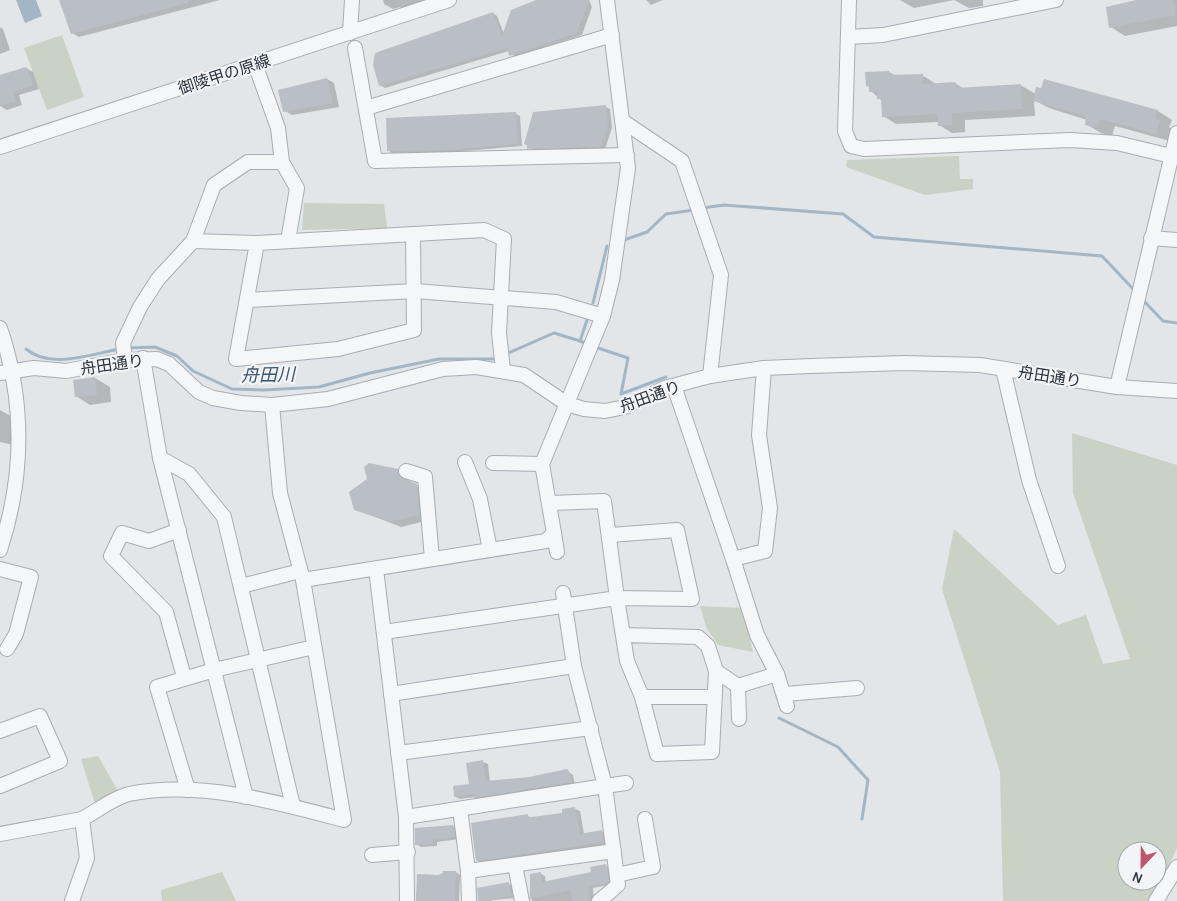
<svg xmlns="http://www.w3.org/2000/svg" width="1177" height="901" font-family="Karla,'Noto Sans JP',sans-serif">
  <rect width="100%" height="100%" fill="#e2e6e9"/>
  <g fill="#c9d2c4" fill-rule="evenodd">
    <path d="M 62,35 L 84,97 L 47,110 L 24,48 Z"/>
    <path d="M 959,156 L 960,179 L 973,179 L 973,189 L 925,195 L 846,167 L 847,160 Z"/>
    <path d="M 304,203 L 384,204 L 387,228 L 302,230 Z"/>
    <path d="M 1072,433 L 1177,465 L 1177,848 L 1156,893 L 1148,901 L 1003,901 L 1000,772 L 942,589 L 954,529 L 1058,625 L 1086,615 L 1103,664 L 1130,659 L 1073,493 ZM 1127,851 L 1157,851 L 1157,881 L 1127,881 Z"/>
    <path d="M 700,606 L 742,608 L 753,652 L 718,645 L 707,629 Z"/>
    <path d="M 98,756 L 118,791 L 95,804 L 81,759 Z"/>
    <path d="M 222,872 L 236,901 L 162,901 L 161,890 Z"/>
  </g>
  <path fill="#a2b6c5" d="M 16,0 L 36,0 L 42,16 L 25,23 Z"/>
  <g fill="#0003">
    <path d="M 61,0 L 220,0 L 79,37 L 72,33 Z"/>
    <path d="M 383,0 L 441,0 L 407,11 L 400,7 L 393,9 L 384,4 Z"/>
    <path d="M 540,0 L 589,0 L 592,7 L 582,35 L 515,57 L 509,51 L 385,88 L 380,85 L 493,13 L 497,16 L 504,34 Z"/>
    <path d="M 646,0 L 663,0 L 651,5 Z"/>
    <path d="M 900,0 L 983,0 L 983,6 L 969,8 L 954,0 L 914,8 Z"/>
    <path d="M 1142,0 L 1177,0 L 1177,26 L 1125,36 L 1111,27 Z"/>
    <path d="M 0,27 L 3,29 L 10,50 L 0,54 Z"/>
    <path d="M 26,68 L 33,72 L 39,89 L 19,95 L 22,105 L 7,110 L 0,106 L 0,77 Z"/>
    <path d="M 889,72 L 896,76 L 922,75 L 936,84 L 955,83 L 964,89 L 1020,85 L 1036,94 L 1158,111 L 1172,120 L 1169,127 L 1174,130 L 1170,141 L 1115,126 L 1112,136 L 1101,133 L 1086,124 L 1087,120 L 1049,108 L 1034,100 L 1035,116 L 965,120 L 965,132 L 952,133 L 939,125 L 939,122 L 896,124 L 883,116 L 882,101 L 871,91 Z"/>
    <path d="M 327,79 L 334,83 L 339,107 L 292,115 L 285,111 Z"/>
    <path d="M 606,107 L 610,109 L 612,128 L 605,149 L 533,150 L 525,144 Z"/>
    <path d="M 516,114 L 520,116 L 522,146 L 453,152 L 392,153 L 388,150 Z"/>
    <path d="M 95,378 L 110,387 L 111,402 L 90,405 L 76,396 Z"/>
    <path d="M 0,410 L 16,419 L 14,445 L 0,442 Z"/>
    <path d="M 397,471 L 407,476 L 408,482 L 426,490 L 429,520 L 401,527 L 355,509 Z"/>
    <path d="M 483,762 L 488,764 L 490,782 L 529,778 L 566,770 L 573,775 L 575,785 L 479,799 L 475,797 L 460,799 L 455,797 L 470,785 Z"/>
    <path d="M 575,809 L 580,811 L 584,834 L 602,832 L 606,834 L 608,844 L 481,863 L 477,860 L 528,816 L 532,818 L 564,814 Z"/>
    <path d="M 453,827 L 458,829 L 459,839 L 437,842 L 437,846 L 421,847 L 416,844 Z"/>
    <path d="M 606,866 L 611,868 L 613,884 L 593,888 L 594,901 L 532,901 L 530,889 L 533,888 L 541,874 L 545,876 L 546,883 L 592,873 Z"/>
    <path d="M 456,872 L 460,875 L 459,901 L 416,901 L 418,875 L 438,876 Z"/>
    <path d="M 509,884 L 513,886 L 515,898 L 479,901 Z"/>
  </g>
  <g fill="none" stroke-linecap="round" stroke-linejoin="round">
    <g stroke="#a2b6c5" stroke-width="3">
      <path d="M 702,208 L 724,205 L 843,214 L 874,237 L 1102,256 L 1135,291"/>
      <path d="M 624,240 L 647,232 L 666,214 L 694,210"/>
      <path d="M 1142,299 L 1163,321 L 1177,323"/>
      <path d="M 593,303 L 607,246"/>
      <path d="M 580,341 L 587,344"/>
      <path d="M 595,347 L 628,358 L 621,394 L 666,377"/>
      <path d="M 126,348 L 155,347 L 177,356 L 193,371 L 232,389 L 264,390 L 319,387 L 370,373 L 439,359 L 493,359"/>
      <path d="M 26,349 C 51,370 90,354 120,349"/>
      <path d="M 506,354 L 554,333 L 580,341 L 587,320"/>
      <path d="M 779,718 L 838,747 L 868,780 L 862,819"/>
    </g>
  </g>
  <g fill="#babfc5">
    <path d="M 59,0 L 188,0 L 188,3 L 71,34 Z"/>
    <path d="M 536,0 L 589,0 L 577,33 L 509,56 L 507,48 L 379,86 L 373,65 L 375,53 L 493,12 L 502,36 L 511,10 Z"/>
    <path d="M 1136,0 L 1173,0 L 1176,15 L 1109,28 L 1106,7 Z"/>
    <path d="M 26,67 L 33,85 L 13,92 L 16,101 L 0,106 L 0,75 Z"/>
    <path d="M 889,71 L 889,75 L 923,74 L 923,84 L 955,82 L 956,88 L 1021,84 L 1022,109 L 952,113 L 952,125 L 938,126 L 937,114 L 882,117 L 881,99 L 877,99 L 877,92 L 869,92 L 869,87 L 866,86 L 865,72 Z"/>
    <path d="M 327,78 L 333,103 L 283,112 L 278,90 Z"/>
    <path d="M 1044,79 L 1158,110 L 1155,118 L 1160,120 L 1156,134 L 1100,119 L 1097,128 L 1085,125 L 1086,116 L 1033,101 L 1036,87 L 1041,88 Z"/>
    <path d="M 606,105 L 608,125 L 601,147 L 527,149 L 527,144 L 524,144 L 533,112 Z"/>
    <path d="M 516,112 L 518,144 L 447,150 L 387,151 L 386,118 Z"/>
    <path d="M 95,377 L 97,395 L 75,397 L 73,380 Z"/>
    <path d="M 369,463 L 398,469 L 400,477 L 417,484 L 419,515 L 390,522 L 354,510 L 349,492 L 367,479 L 364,467 Z"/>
    <path d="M 483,760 L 486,781 L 529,777 L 567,769 L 569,771 L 571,782 L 474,798 L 473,794 L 454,797 L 453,786 L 469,784 L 466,763 Z"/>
    <path d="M 575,807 L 580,834 L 602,830 L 604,842 L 476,861 L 471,823 L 528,814 L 528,817 L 532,817 L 562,813 L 562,809 Z"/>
    <path d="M 453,825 L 455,837 L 433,840 L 433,844 L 415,845 L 415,828 Z"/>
    <path d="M 606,864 L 609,881 L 605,884 L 589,886 L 590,901 L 572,901 L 570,890 L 530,899 L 530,874 L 541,872 L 542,882 L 591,872 L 590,867 Z"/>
    <path d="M 443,871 L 456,871 L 455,901 L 416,901 L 417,874 L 438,875 L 443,873 Z"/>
    <path d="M 509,882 L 511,896 L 492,899 L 492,901 L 478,901 L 477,888 Z"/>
  </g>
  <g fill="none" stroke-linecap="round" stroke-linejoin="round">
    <g stroke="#a8adb3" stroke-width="16">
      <g id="minor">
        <path d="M 849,0 L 845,131 L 851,146 L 864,149 L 1070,140 L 1117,143 L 1171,156"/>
        <path d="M 350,33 L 352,0"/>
        <path d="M 849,37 L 883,35 L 1056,0"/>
        <path d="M 355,48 L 375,161 L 627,155"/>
        <path d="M 255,64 L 278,128 L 282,162 L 297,188 L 288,241"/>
        <path d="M 366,108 L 612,35"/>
        <path d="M 624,122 L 682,161 L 721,275 L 710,376"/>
        <path d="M 0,147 L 449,0"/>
        <path d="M 1151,238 L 1177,240"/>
        <path d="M 193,241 L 257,243 L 236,359 L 338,349 L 414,330 L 413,234"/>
        <path d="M 257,243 L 484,230 L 504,239 L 499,333 L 503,370"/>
        <path d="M 247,300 L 415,291 L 556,302 L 603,316"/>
        <path d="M 0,328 C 25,401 24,477 0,550"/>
        <path d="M 143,358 L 160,458 L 246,797"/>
        <path d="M 125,360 L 123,343 L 140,307 L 158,279 L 193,241 L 214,185 L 248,162 L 282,162"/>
        <path d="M 1003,369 L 1029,480 L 1058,566"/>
        <path d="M 0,373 L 34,368 L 66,371 L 125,360 L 157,359 L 169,364 L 199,392 L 213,398 L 241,403 L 272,405 L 328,399 L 443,369 L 476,367 L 524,375 L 567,404 L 584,409 L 605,411 L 625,407 L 665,388 L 710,376 L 764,368 L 811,366 L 904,363 L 980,365 L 1117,387 L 1177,391"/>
        <path d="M 674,386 L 733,559 L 765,551 L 770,508 L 759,435 L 764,368"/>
        <path d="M 1117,387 L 1177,133"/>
        <path d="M 160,458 L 189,474 L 224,517 L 293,806"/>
        <path d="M 465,462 L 480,499 L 490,550"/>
        <path d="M 493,463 L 542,464"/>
        <path d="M 406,471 L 425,477 L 432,559"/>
        <path d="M 179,530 L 149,541 L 122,533 L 111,556 L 166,612 L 184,677"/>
        <path d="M 554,533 L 557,552"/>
        <path d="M 610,535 L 677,530 L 692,599 L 617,598 L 627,661 L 642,697 L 657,754 L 712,752 L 716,671 L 708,646 L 698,637 L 623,635"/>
        <path d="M 0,569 L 31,577 L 16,634 L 7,649"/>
        <path d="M 376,569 L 406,817 L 407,901"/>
        <path d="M 303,580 L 546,541 L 554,533 L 542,464 L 603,316 L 612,280 L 628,168 L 607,0"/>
        <path d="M 241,586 L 300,571"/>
        <path d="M 384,632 L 617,598 L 604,501 L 550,503"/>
        <path d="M 716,671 L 738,686 L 777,674 L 757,635 L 733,559"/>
        <path d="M 777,674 L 787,706"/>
        <path d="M 738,686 L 739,719"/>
        <path d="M 391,694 L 574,666"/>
        <path d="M 785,694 L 857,688"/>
        <path d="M 642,697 L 713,697"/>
        <path d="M 0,731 L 40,716 L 60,761 L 0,786"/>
        <path d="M 398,753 L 591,728"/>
        <path d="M 188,790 L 157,687 L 214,670 L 314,647"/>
        <path d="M 460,809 L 468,871 L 469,901"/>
        <path d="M 406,817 L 605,786 L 574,666 L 563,593"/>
        <path d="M 0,834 L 82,819"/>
        <path d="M 372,855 L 408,852"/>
        <path d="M 515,865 L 522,901"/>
        <path d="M 468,871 L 614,851"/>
        <path d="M 617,875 L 653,867 L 645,819"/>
        <path d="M 72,901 L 87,858 L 82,819 C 97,811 113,798 129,794 C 199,780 277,802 344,820 L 303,580 L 280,493 L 272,405"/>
        <path d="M 599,901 L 618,885 L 605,786 L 626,783"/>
        <path d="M 1156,901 L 1177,867"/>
      </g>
    </g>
    <use href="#minor" stroke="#f5f6f8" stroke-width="14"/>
  </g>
  <g text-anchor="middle" stroke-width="4.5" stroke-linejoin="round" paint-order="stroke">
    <g font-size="16" fill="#2c353f" stroke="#f2f4f7">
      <text transform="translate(224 74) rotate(-18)" y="6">御陵甲の原線</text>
      <text transform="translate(112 364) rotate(-8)" y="6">舟田通り</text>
      <text transform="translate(1050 376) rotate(9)" y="6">舟田通り</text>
      <text transform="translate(650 396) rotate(-20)" y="6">舟田通り</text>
    </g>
    <g font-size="18" font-style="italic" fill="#3b566f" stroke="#f2f4f7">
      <text transform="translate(268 375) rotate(-1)" y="6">舟田川</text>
    </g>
  </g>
  <g transform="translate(1142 866) rotate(202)"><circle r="24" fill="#f2f4f7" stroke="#a3a8ad"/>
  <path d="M0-4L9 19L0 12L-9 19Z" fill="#c0566e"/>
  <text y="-8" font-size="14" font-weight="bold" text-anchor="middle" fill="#2c353f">N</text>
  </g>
</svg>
